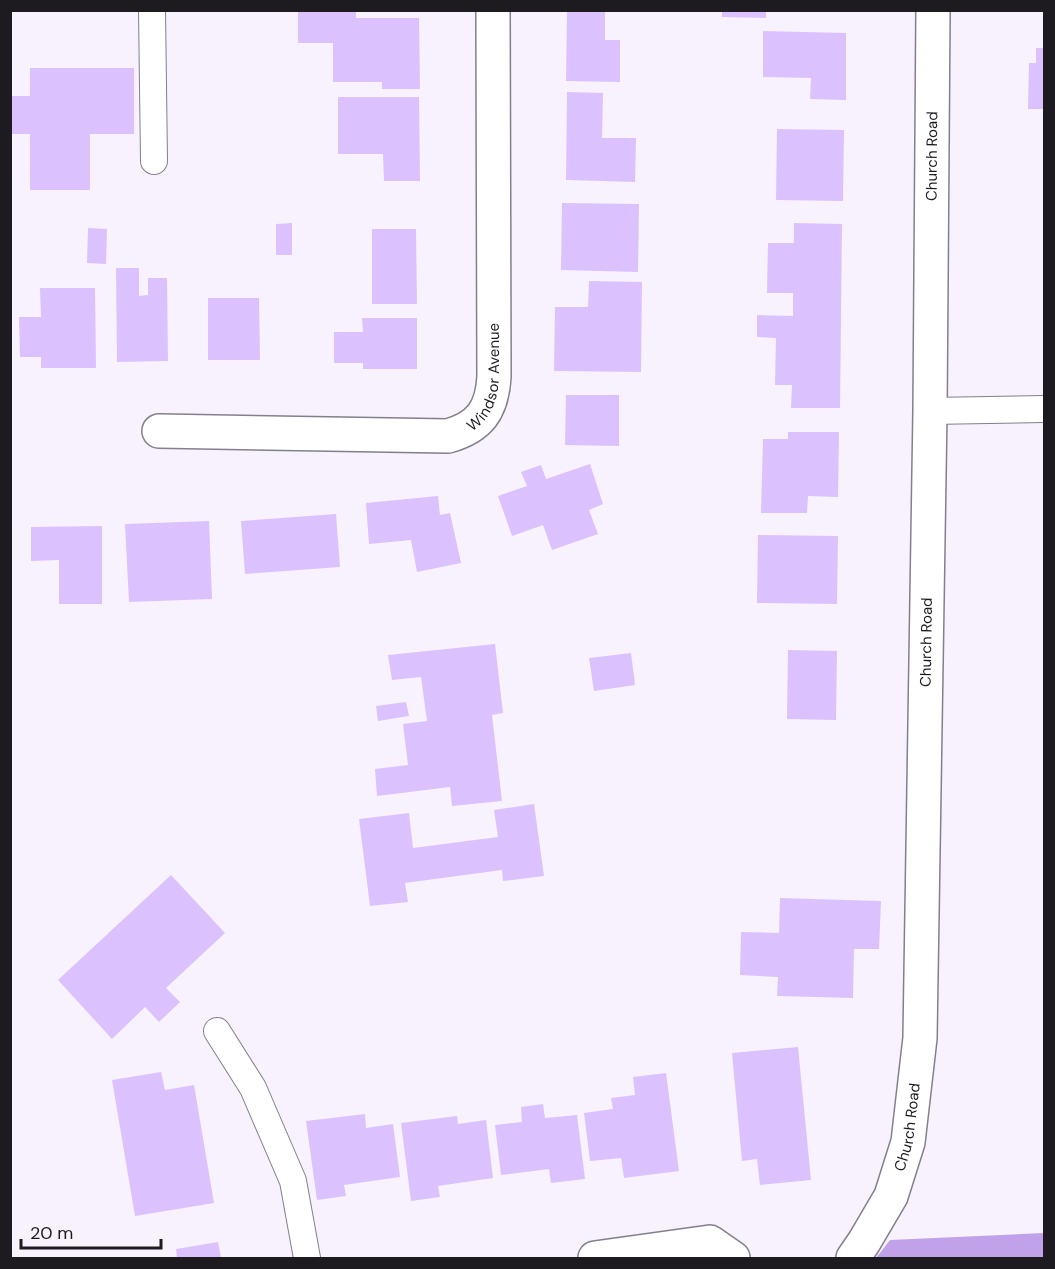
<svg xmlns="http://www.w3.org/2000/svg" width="1055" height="1269" font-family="'DM Sans',sans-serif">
  <rect width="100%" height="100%" fill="#f7f2fd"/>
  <path fill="#c1a1e9" d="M 1044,1233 L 1044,1258 L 876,1258 L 890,1240 Z"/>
  <g fill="#dbc2fe">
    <path d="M 298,10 L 356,10 L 356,18 L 419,18 L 420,89 L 382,89 L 382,82 L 333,82 L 333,43 L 298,43 Z"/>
    <path d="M 567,10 L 605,10 L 605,40 L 620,40 L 620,82 L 566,81 Z"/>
    <path d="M 722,10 L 766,10 L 766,18 L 722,17 Z"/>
    <path d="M 763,31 L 846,33 L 846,100 L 810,99 L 811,78 L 763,77 Z"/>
    <path d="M 1036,48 L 1044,48 L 1044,109 L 1028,109 L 1029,63 L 1036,63 Z"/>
    <path d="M 30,68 L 134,68 L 134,134 L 90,134 L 90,190 L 30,190 L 30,134 L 10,134 L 10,96 L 30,96 Z"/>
    <path d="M 567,92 L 603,93 L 602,138 L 636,138 L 635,182 L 566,180 Z"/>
    <path d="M 338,97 L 419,97 L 420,181 L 384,181 L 383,154 L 338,154 Z"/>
    <path d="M 777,129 L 844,130 L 843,201 L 776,200 Z"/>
    <path d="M 562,203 L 639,204 L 638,272 L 561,270 Z"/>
    <path d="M 292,223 L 292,255 L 276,255 L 276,224 Z"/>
    <path d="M 794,223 L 842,224 L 840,408 L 791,408 L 792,385 L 775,385 L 776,338 L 757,337 L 757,315 L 793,316 L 793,293 L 767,293 L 768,243 L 794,243 Z"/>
    <path d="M 88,228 L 107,229 L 106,264 L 87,263 Z"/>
    <path d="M 372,229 L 416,229 L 417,304 L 372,304 Z"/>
    <path d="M 116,268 L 139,268 L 139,296 L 148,295 L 148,278 L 167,278 L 168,361 L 117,362 Z"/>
    <path d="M 589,281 L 642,282 L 641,372 L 554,371 L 555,307 L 588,307 Z"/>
    <path d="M 40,288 L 95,288 L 96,368 L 41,368 L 41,357 L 20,357 L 19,317 L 41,317 Z"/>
    <path d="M 208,298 L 259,298 L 260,360 L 208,360 Z"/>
    <path d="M 362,318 L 417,318 L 417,369 L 363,369 L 363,363 L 334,363 L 334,332 L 363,332 Z"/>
    <path d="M 566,395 L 619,395 L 619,446 L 565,445 Z"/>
    <path d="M 788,432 L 839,432 L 838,497 L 808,496 L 807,513 L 761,513 L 763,439 L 788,439 Z"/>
    <path d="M 590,464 L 603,504 L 589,510 L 598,534 L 552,550 L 543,525 L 512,536 L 498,496 L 527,486 L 521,472 L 541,465 L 546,479 Z"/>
    <path d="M 438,496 L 440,515 L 450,513 L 461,563 L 417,572 L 411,540 L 369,544 L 366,503 Z"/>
    <path d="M 336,514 L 340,567 L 245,574 L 241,521 Z"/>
    <path d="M 209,521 L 212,599 L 129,602 L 125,524 Z"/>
    <path d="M 102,526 L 102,604 L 59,604 L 59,560 L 31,561 L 31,527 Z"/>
    <path d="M 758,535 L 838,536 L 837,604 L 757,603 Z"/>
    <path d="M 495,644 L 503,713 L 492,715 L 502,801 L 452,806 L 450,787 L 377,796 L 375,769 L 408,765 L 403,724 L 427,721 L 421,677 L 392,680 L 388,655 Z"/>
    <path d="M 788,650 L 837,651 L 836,720 L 787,719 Z"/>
    <path d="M 631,653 L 635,685 L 594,691 L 589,658 Z"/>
    <path d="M 406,702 L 409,716 L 378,721 L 376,706 Z"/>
    <path d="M 534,804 L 544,876 L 503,881 L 502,870 L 405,883 L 408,902 L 370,906 L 359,819 L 409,813 L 413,848 L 498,837 L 494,810 Z"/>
    <path d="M 171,875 L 225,933 L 166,988 L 180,1002 L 159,1022 L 145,1007 L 112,1039 L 58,980 Z"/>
    <path d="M 780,898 L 881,901 L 879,949 L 854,949 L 853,998 L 777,996 L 778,977 L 740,975 L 741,932 L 779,933 Z"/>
    <path d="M 798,1047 L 811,1180 L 760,1185 L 757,1159 L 742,1161 L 732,1053 Z"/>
    <path d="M 161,1072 L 165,1090 L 194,1085 L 214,1203 L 135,1216 L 112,1080 Z"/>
    <path d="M 666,1073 L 679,1171 L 624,1178 L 621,1158 L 590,1161 L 584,1113 L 613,1109 L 611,1098 L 635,1095 L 633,1077 Z"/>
    <path d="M 543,1104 L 545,1118 L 577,1115 L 585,1179 L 551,1183 L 549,1169 L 501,1175 L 495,1125 L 522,1122 L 521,1107 Z"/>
    <path d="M 365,1114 L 366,1128 L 393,1124 L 400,1177 L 344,1185 L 346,1196 L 317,1200 L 306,1121 Z"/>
    <path d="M 457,1116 L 458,1124 L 486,1120 L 493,1178 L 438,1186 L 440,1197 L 411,1201 L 401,1123 Z"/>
    <path d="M 218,1242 L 221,1258 L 177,1258 L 176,1249 Z"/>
  </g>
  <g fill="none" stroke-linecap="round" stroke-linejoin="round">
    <g stroke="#847f8c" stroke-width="28">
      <g id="service">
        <path d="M 152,10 L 154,161"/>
        <path d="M 930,411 L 1044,409"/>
        <path d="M 217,1031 L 253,1088 L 293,1181 L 307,1258"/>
      </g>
    </g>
    <g stroke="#847f8c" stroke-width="36">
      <g id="minor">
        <path id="s1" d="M 159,431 L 448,436 C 480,427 492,410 494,377 L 493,10"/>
        <path d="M 595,1258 L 710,1242 L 733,1258"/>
      </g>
    </g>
    <g stroke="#847f8c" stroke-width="36">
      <g id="tertiary">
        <path id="s2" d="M 853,1258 L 864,1242 L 891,1196 L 908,1142 L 920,1038 L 930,411 L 933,10"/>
      </g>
    </g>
    <use href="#service" stroke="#fff" stroke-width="26"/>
    <use href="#minor" stroke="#fff" stroke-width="33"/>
    <use href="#tertiary" stroke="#fff" stroke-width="33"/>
  </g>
  <g text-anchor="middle" stroke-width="6" stroke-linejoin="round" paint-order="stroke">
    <g font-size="15" fill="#1d1b20" stroke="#f7f2fd">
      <text dy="5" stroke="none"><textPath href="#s2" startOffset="1116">Church Road</textPath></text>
      <text dy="5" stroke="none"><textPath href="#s1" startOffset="368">Windsor Avenue</textPath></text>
      <text dy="5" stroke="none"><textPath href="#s2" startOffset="630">Church Road</textPath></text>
      <text dy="5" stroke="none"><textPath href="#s2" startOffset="144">Church Road</textPath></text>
    </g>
  </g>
  <rect width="1055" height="1269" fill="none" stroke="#1d1b20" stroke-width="24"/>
  <path d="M21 1239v9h140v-9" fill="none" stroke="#1d1b20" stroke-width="3"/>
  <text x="30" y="1239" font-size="18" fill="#1d1b20" stroke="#f7f2fd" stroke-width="4.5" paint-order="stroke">20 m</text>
</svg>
